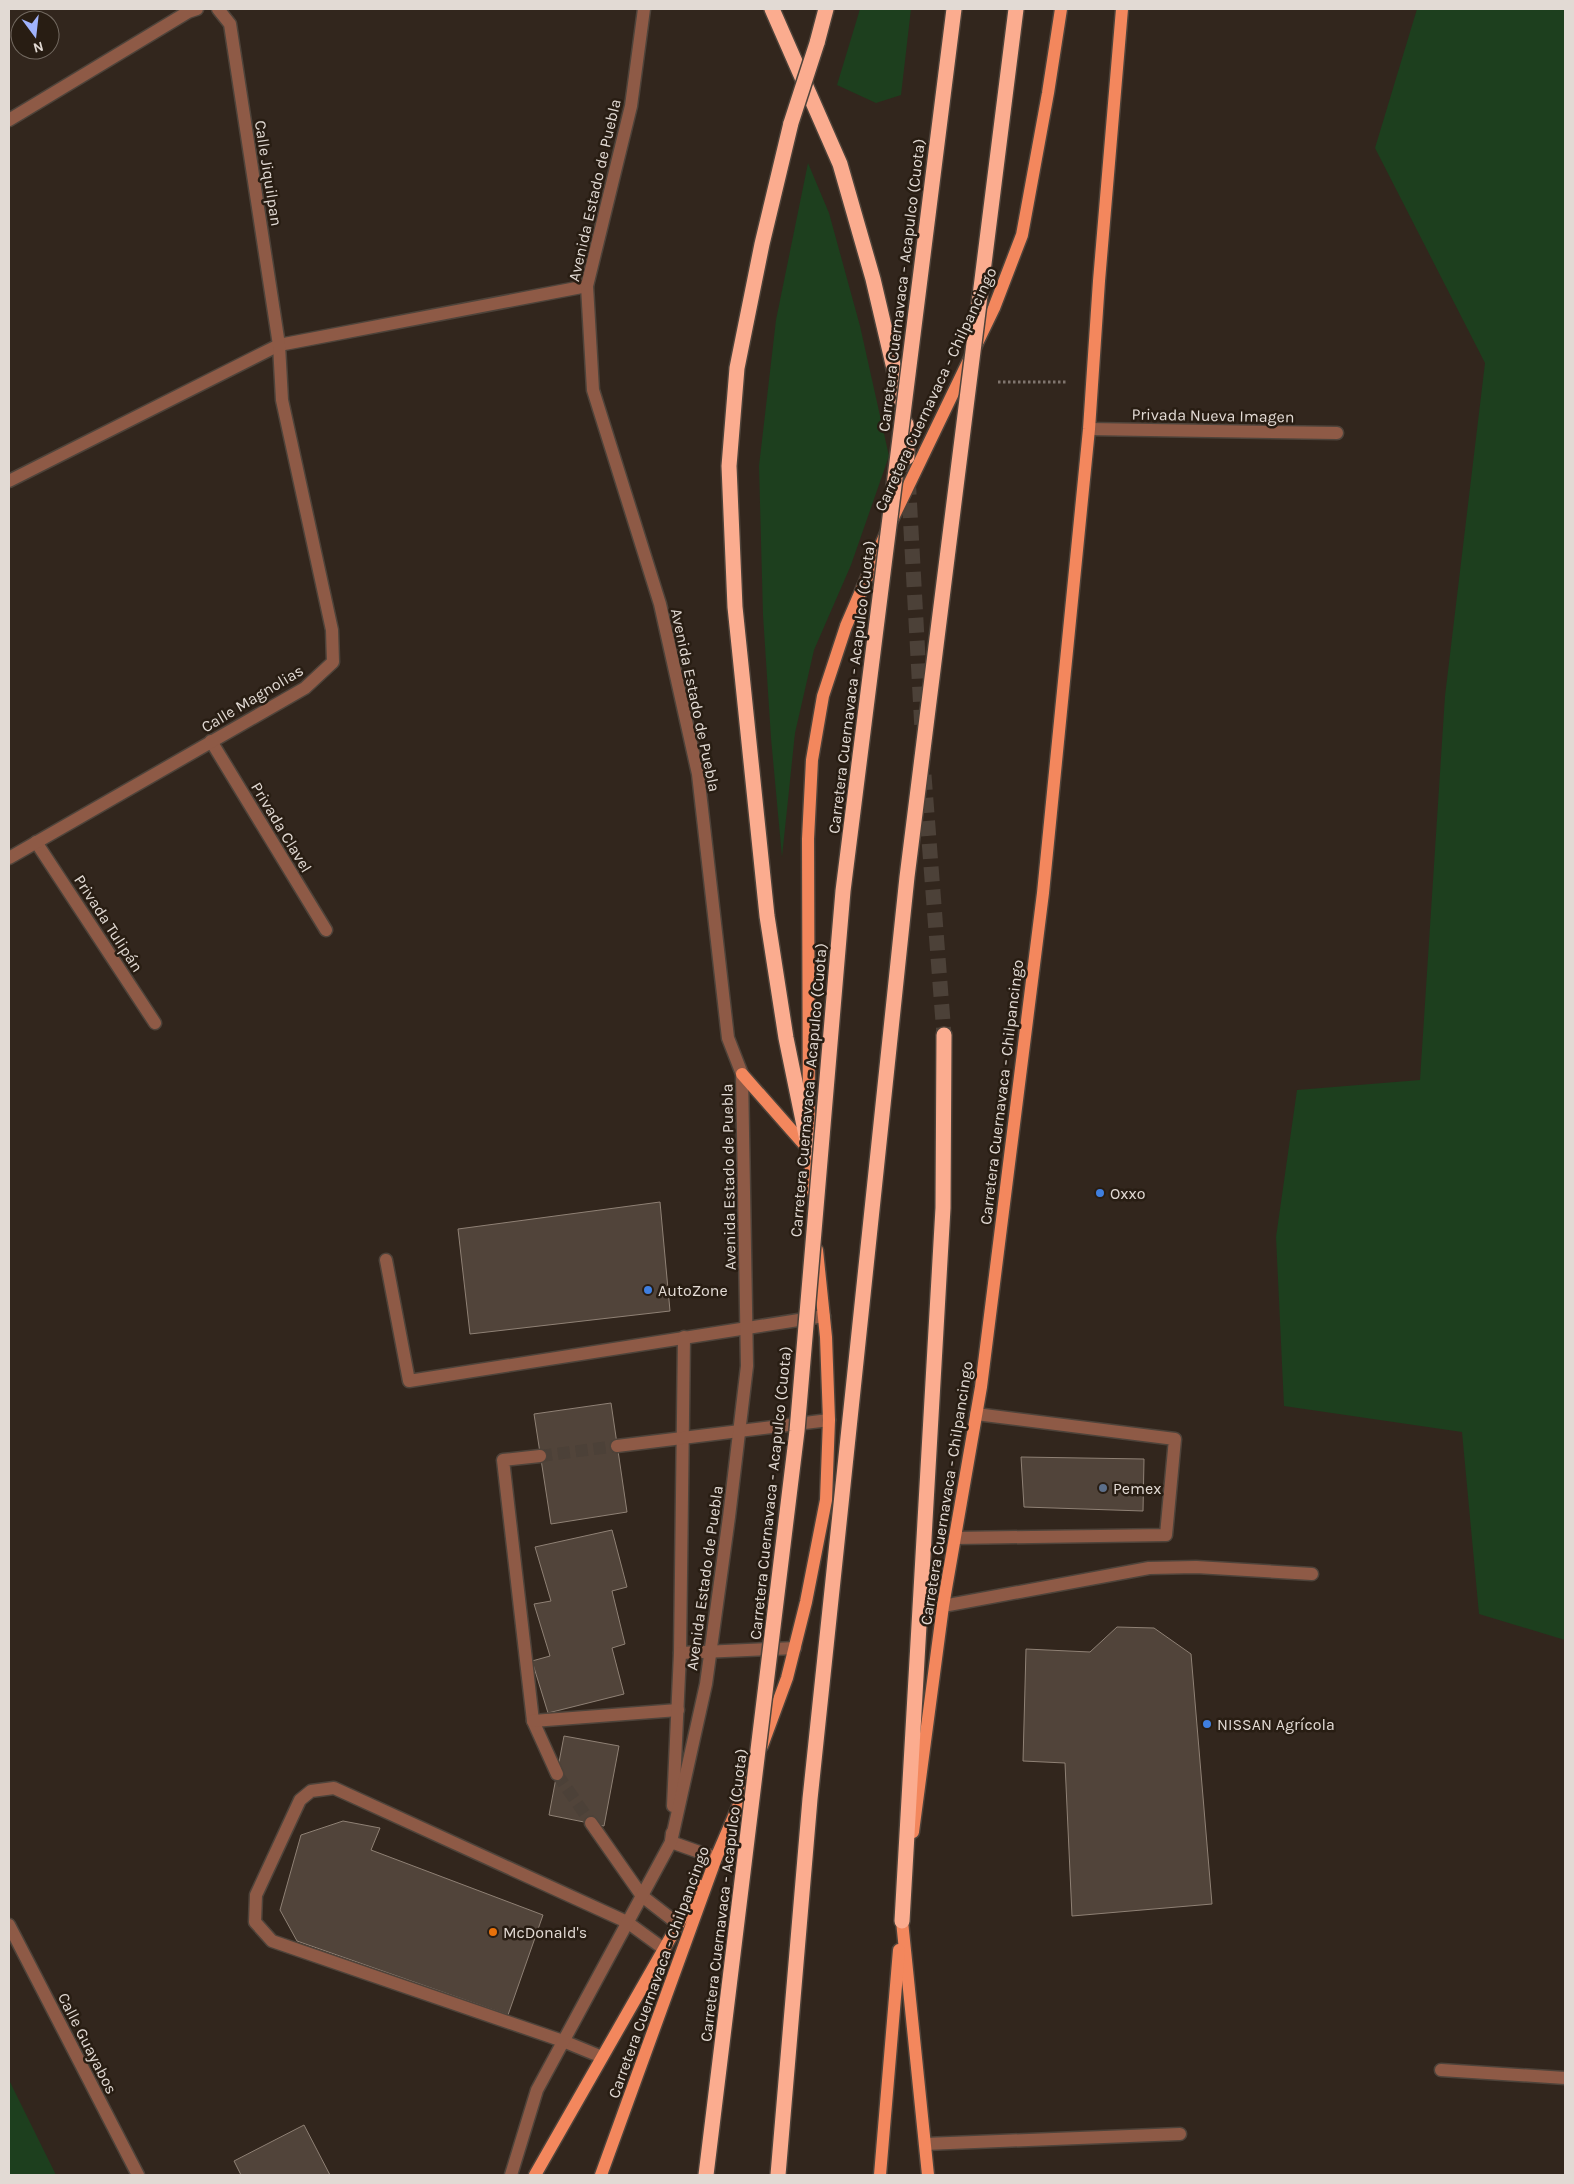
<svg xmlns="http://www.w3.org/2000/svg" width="1574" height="2184" font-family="Karla,sans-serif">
  <rect width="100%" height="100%" fill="#32261d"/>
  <g fill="#1d3f1e">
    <path d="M 860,9 L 911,9 L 901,95 L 876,103 L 837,85 Z"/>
    <path d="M 1417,9 L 1565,9 L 1565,1640 L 1479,1614 L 1462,1432 L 1284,1406 L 1276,1237 L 1297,1090 L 1420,1080 L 1445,696 L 1485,363 L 1375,148 Z"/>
    <path d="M 808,163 L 829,213 L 860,326 L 889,456 L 851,565 L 814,650 L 795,733 L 782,857 L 771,738 L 763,615 L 759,466 L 776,320 Z"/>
    <path d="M 9,2080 L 56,2175 L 9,2175 Z"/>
  </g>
  <g fill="#51443a" stroke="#8f8175">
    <path d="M 660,1202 L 670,1311 L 470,1334 L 458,1229 Z"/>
    <path d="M 611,1403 L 627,1512 L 551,1524 L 534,1414 Z"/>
    <path d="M 1021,1457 L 1144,1459 L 1143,1511 L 1024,1507 Z"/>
    <path d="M 612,1530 L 627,1587 L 612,1591 L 625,1644 L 612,1648 L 624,1694 L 548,1713 L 532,1661 L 550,1656 L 534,1604 L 551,1601 L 535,1547 Z"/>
    <path d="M 1117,1627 L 1154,1628 L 1191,1654 L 1212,1904 L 1072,1916 L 1065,1763 L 1023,1761 L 1026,1649 L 1090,1652 Z"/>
    <path d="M 564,1736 L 619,1746 L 604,1826 L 549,1815 Z"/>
    <path d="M 343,1821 L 380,1828 L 371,1850 L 543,1915 L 508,2015 L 297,1941 L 280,1910 L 301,1835 Z"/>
    <path d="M 304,2125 L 330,2175 L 241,2175 L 234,2161 Z"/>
  </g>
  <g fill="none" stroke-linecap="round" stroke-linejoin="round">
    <g stroke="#4c4138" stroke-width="12" stroke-dasharray="12 6" stroke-linecap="butt">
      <path d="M 540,1456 L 617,1446"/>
      <path d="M 557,1774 L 591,1823"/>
    </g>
    <g stroke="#4c4138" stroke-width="15" stroke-dasharray="15 8" stroke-linecap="butt">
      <path d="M 907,457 L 922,730"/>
      <path d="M 924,775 L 944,1035"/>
    </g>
    <g stroke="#4e433a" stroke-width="15">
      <g id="minor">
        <path d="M 9,120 L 188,12 L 197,9"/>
        <path d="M 1089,429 L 1337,433"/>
        <path d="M 9,481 L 279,345 L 587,286"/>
        <path d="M 211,741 L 326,930"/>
        <path d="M 36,842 L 155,1023"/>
        <path d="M 9,858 L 305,688 L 333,662 L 332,630 L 282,400 L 279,345 L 230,24 L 218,9"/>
        <path d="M 386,1260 L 409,1381 L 824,1316"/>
        <path d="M 684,1337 L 680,1653 L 795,1648"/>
        <path d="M 617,1446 L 829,1420"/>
        <path d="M 540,1456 L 503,1460 L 533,1721 L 557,1774"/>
        <path d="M 955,1538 L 1166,1535 L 1175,1439 L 976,1414"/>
        <path d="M 943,1606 L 1149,1568 L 1196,1567 L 1312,1574"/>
        <path d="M 533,1721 L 678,1710"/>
        <path d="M 673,1806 L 680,1653"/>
        <path d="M 591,1823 L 642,1896 L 678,1924"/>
        <path d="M 672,1833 L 671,1842 L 716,1858"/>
        <path d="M 9,1925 L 138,2175"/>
        <path d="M 602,2057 L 563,2041 L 272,1941 L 255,1922 L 256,1895 L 300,1800 L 311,1791 L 334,1788 L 627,1922 L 664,1949"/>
        <path d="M 1441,2070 L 1565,2078"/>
        <path d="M 925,2144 L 1180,2134"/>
        <path d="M 511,2175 L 537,2090 L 671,1842 L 706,1684 L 729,1517 L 747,1366 L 742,1074 L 728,1038 L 698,774 L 660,604 L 593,390 L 587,286 L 631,106 L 644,9"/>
      </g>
    </g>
    <g stroke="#4e433a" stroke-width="15">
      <g id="major">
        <path d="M 742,1074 L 809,1150"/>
        <path d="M 813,1193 L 809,1150 L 808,839 L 812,760 L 823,696 L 846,626 L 890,524 L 994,308 L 1022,235 L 1048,93 L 1061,9"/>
        <path d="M 762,1746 L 787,1678 L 806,1602 L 826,1500 L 829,1420 L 826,1337 L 817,1250"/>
        <path d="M 913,1832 L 943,1606 L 981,1387 L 1043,893 L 1089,429 L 1099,281 L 1122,9"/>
        <path d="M 903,1912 L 902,1921 L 928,2175"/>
        <path d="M 535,2175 L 700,1886"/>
        <path d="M 601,2175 L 716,1858 L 752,1774"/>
        <path d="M 880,2175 L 899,1950"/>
      </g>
    </g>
    <g stroke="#4e433a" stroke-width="18">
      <g id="highway">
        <path d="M 772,9 L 840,164 L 873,279 L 903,407"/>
        <path d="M 817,43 L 826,9"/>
        <path d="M 791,123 L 762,244 L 737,368 L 729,466 L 735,607 L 767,916 L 786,1038 L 809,1150"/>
        <path d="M 906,424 L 907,457"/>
        <path d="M 902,1921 L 943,1208 L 944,1035"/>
      </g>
    </g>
    <path stroke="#80756e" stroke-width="3" stroke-dasharray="2.5 2.5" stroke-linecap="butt" d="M 998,382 L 1066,382"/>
    <use href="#minor" stroke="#8e5a46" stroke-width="12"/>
    <use href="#major" stroke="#f3875d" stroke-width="12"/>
    <use href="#highway" stroke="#fbac8f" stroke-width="15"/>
    <g stroke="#4e433a" stroke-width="18" stroke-linecap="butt">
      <g id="highway-bridge">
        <path d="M 791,123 L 817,43"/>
        <path d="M 706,2175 L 797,1431 L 843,891 L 954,9"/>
        <path d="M 778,2175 L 810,1799 L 907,877 L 1016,9"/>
      </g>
    </g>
    <use href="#highway-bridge" stroke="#fbac8f" stroke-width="15"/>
  </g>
  <g fill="#3f7fe0" stroke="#281d13" stroke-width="2">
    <circle cx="1100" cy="1193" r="5"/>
    <circle cx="648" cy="1290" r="5"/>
    <circle cx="1207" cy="1724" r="5"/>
  </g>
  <circle fill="#5c6f8a" stroke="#281d13" stroke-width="2" cx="1103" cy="1488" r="5"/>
  <circle fill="#e8710a" stroke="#281d13" stroke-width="2" cx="493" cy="1932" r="5"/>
  <g text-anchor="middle" stroke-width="5" stroke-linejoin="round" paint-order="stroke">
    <g font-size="16" fill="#e2dad4" stroke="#281d13">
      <text transform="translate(269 173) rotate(81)" y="6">Calle Jiquilpan</text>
      <text transform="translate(594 190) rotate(-77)" y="6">Avenida Estado de Puebla</text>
      <text transform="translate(901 285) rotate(-83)" y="6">Carretera Cuernavaca - Acapulco (Cuota)</text>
      <text transform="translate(935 389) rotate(-65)" y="6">Carretera Cuernavaca - Chilpancingo</text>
      <text transform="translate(1213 415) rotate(1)" y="6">Privada Nueva Imagen</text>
      <text transform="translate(851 687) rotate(-83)" y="6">Carretera Cuernavaca - Acapulco (Cuota)</text>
      <text transform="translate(252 698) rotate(-31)" y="6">Calle Magnolias</text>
      <text transform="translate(696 700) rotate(78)" y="6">Avenida Estado de Puebla</text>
      <text transform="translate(282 827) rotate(59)" y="6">Privada Clavel</text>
      <text transform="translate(109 923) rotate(57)" y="6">Privada Tulipán</text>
      <text transform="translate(808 1090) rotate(-85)" y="6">Carretera Cuernavaca - Acapulco (Cuota)</text>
      <text transform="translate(1001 1092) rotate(-83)" y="6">Carretera Cuernavaca - Chilpancingo</text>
      <text transform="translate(728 1177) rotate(-91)" y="6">Avenida Estado de Puebla</text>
      <text transform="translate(770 1493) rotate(-84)" y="6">Carretera Cuernavaca - Acapulco (Cuota)</text>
      <text transform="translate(946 1493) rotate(-81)" y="6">Carretera Cuernavaca - Chilpancingo</text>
      <text transform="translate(704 1578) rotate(-82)" y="6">Avenida Estado de Puebla</text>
      <text transform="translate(723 1895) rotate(-83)" y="6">Carretera Cuernavaca - Acapulco (Cuota)</text>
      <text transform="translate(658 1972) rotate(-70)" y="6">Carretera Cuernavaca - Chilpancingo</text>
      <text transform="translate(88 2043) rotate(63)" y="6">Calle Guayabos</text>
    </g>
    <g font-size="16" fill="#e2dad4" stroke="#281d13" text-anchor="start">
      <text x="1110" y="1199">Oxxo</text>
      <text x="658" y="1296">AutoZone</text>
      <text x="1113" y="1494">Pemex</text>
      <text x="1217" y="1730">NISSAN Agrícola</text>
      <text x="503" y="1938">McDonald's</text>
    </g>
  </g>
  <rect width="1574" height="2184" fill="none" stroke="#e2dad4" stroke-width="20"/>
  <g transform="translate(35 35) rotate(165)"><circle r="24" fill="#281d13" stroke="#726960"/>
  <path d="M0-4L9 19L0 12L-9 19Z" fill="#a0b3fd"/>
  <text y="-8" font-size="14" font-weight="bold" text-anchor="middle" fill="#e2dad4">N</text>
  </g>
</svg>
